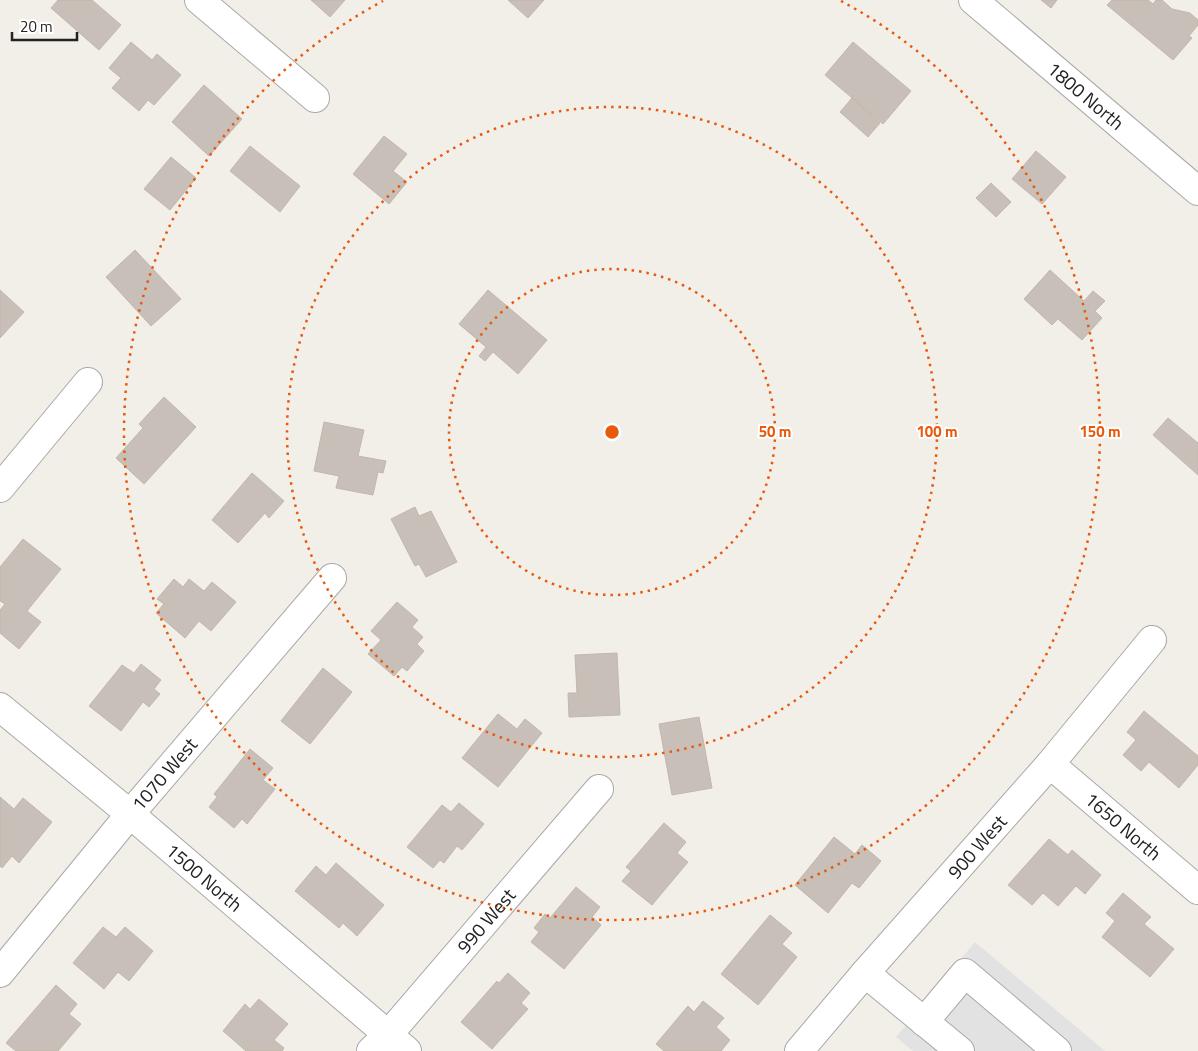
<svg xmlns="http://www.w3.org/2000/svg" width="1198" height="1051" font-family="'Titillium Web',sans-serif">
  <rect width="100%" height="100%" fill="#f2efe9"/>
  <path fill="#e2e2e2" d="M 975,942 L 1105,1051 L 913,1051 L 896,1037 Z"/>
  <g fill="#c7bfb8" stroke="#c4b6ab">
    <path d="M 58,0 L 92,0 L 121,25 L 99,50 L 51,8 Z"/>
    <path d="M 311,0 L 345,0 L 330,17 Z"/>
    <path d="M 508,0 L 544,0 L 528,18 Z"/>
    <path d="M 1041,0 L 1057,0 L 1051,8 Z"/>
    <path d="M 1112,0 L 1148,0 L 1153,4 L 1156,0 L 1162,0 L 1172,9 L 1190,13 L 1198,20 L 1198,25 L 1189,36 L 1192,38 L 1173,60 L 1107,5 Z"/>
    <path d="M 131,42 L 152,60 L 157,54 L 181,75 L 154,105 L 148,100 L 139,111 L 112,88 L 121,78 L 109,68 Z"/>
    <path d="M 853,42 L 911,91 L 883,124 L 825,75 Z"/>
    <path d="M 204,85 L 242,119 L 209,156 L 172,122 Z"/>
    <path d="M 852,98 L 880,123 L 868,137 L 840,112 Z"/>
    <path d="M 384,136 L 407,154 L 393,171 L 407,182 L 389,204 L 353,174 Z"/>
    <path d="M 250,146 L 300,186 L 280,212 L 230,171 Z"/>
    <path d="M 1036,151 L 1066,177 L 1042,204 L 1012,179 Z"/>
    <path d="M 171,157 L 196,178 L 170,210 L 144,189 Z"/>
    <path d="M 991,183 L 1011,202 L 996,217 L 976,198 Z"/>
    <path d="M 135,250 L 181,299 L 151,326 L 106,277 Z"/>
    <path d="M 1050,270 L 1084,301 L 1093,291 L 1105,301 L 1095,311 L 1102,318 L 1082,340 L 1058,319 L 1052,325 L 1024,299 Z"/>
    <path d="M 0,290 L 24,312 L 0,338 Z"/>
    <path d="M 488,290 L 547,340 L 518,374 L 493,352 L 485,361 L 479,356 L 486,347 L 459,324 Z"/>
    <path d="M 164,397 L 196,427 L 144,484 L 116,458 L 143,428 L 139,424 Z"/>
    <path d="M 1168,418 L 1198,443 L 1198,475 L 1153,435 Z"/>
    <path d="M 324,422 L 364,430 L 358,456 L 386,461 L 383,473 L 378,472 L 373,495 L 336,488 L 339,476 L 314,471 Z"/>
    <path d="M 252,473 L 284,501 L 269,518 L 265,513 L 238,543 L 212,520 Z"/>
    <path d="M 415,507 L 419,516 L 431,511 L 457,562 L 426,577 L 419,564 L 415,566 L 391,519 Z"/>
    <path d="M 23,539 L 61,569 L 27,611 L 41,622 L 19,649 L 0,633 L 0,610 L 5,604 L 0,601 L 0,567 Z"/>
    <path d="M 174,579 L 183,587 L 189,579 L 204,591 L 212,582 L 236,602 L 211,631 L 199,621 L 185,638 L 156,613 L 164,604 L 157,599 Z"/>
    <path d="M 397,602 L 418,620 L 412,627 L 423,637 L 417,644 L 424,651 L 407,671 L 402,667 L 394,676 L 368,654 L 381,640 L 371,631 Z"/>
    <path d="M 617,653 L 620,715 L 569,717 L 568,693 L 577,693 L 575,655 Z"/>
    <path d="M 141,664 L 161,680 L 154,689 L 160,694 L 149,707 L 143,702 L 121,731 L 89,706 L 122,665 L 134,673 Z"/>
    <path d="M 323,668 L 352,692 L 310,744 L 281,721 Z"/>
    <path d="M 1144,711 L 1198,756 L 1198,765 L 1179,788 L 1149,762 L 1141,771 L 1123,755 L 1136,740 L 1127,732 Z"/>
    <path d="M 498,714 L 517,729 L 525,719 L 542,733 L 498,787 L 462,758 Z"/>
    <path d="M 699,717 L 712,788 L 672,795 L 659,724 Z"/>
    <path d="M 250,749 L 273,768 L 263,780 L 275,789 L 247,824 L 242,819 L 234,828 L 209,807 L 217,797 L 214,794 Z"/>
    <path d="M 0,797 L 14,809 L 23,798 L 52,822 L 19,863 L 12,856 L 2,868 L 0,866 Z"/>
    <path d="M 459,803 L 484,824 L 462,850 L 457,846 L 444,863 L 440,860 L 433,868 L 407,847 L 442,805 L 451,812 Z"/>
    <path d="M 664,823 L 686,842 L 677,853 L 688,862 L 652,905 L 622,881 L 631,871 L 626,867 Z"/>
    <path d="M 834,837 L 855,854 L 862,845 L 881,861 L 859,888 L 852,883 L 828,913 L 795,885 Z"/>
    <path d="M 1049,839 L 1068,855 L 1072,850 L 1101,875 L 1085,894 L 1076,886 L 1058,906 L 1043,893 L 1032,905 L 1008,885 Z"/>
    <path d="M 336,863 L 384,905 L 357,936 L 343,923 L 339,928 L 295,891 L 316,866 L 326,875 Z"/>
    <path d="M 576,887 L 600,907 L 592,917 L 601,925 L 564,969 L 531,942 L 539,932 L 534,928 L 545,914 L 550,918 Z"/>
    <path d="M 1123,893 L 1151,917 L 1144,924 L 1174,949 L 1150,977 L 1102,937 L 1115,921 L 1106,913 Z"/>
    <path d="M 770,915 L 792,933 L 782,944 L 797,957 L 758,1005 L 721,974 Z"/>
    <path d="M 103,927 L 116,937 L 125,927 L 153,951 L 129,981 L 118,972 L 104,989 L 73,963 Z"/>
    <path d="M 508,973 L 530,993 L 521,1003 L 528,1009 L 492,1049 L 461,1022 L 497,981 L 499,983 Z"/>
    <path d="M 56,985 L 77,1004 L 69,1014 L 81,1024 L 58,1051 L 16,1051 L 6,1043 Z"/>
    <path d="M 259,999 L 288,1024 L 274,1040 L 284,1048 L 282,1051 L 246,1051 L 223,1031 L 245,1004 L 250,1009 Z"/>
    <path d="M 703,1001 L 724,1018 L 716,1027 L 730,1040 L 721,1051 L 664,1051 L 656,1044 L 688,1006 L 694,1012 Z"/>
  </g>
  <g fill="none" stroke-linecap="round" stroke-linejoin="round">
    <g stroke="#a9a9a9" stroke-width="30">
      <g id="minor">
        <path d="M 199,0 L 315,98"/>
        <path id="s1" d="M 973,0 L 1198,191"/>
        <path d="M 0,488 L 88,382"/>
        <path id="s2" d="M 0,707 L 130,814 L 407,1051"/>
        <path id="s3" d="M 1050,764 L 1198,890"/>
        <path id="s4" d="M 0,973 L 130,814 L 332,578"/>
        <path d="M 865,973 L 960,1051"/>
        <path d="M 924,1022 L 965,973 L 1057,1051"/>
        <path id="s5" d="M 371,1051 L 388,1035 L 599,789"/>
        <path id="s6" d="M 799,1051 L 865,973 L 1050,764 L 1152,640"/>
      </g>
    </g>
    <use href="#minor" stroke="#fff" stroke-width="28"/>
  </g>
  <g fill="none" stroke="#e8590c" stroke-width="2.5" stroke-dasharray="2.5 5">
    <circle cx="612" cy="432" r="163"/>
    <circle cx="612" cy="432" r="325"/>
    <path d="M841 1A488 488 0 1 1 383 1"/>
  </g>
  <g text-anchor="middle" stroke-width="4" stroke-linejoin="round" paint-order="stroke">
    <g font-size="19" fill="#222" stroke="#fff">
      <text dy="7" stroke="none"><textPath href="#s1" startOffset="148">1800 North</textPath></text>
      <text dy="7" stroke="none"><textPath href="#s4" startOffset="258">1070 West</textPath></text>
      <text dy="7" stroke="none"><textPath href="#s3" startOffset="96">1650 North</textPath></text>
      <text dy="7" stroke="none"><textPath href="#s6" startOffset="271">900 West</textPath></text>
      <text dy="7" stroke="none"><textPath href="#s2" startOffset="266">1500 North</textPath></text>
      <text dy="7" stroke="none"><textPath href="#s5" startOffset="174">990 West</textPath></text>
    </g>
  </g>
  <circle cx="612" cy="432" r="8" fill="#e8590c" stroke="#fff" stroke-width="2.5"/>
  <g font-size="15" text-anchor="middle" font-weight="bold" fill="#e8590c" stroke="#fff" stroke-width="4" stroke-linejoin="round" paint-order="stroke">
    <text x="775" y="437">50 m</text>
    <text x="937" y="437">100 m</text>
    <text x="1100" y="437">150 m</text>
  </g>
  <path d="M12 32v8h65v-8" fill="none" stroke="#222222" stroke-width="2.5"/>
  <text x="20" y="32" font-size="15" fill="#222222" stroke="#ffffff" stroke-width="4" paint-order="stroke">20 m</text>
</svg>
